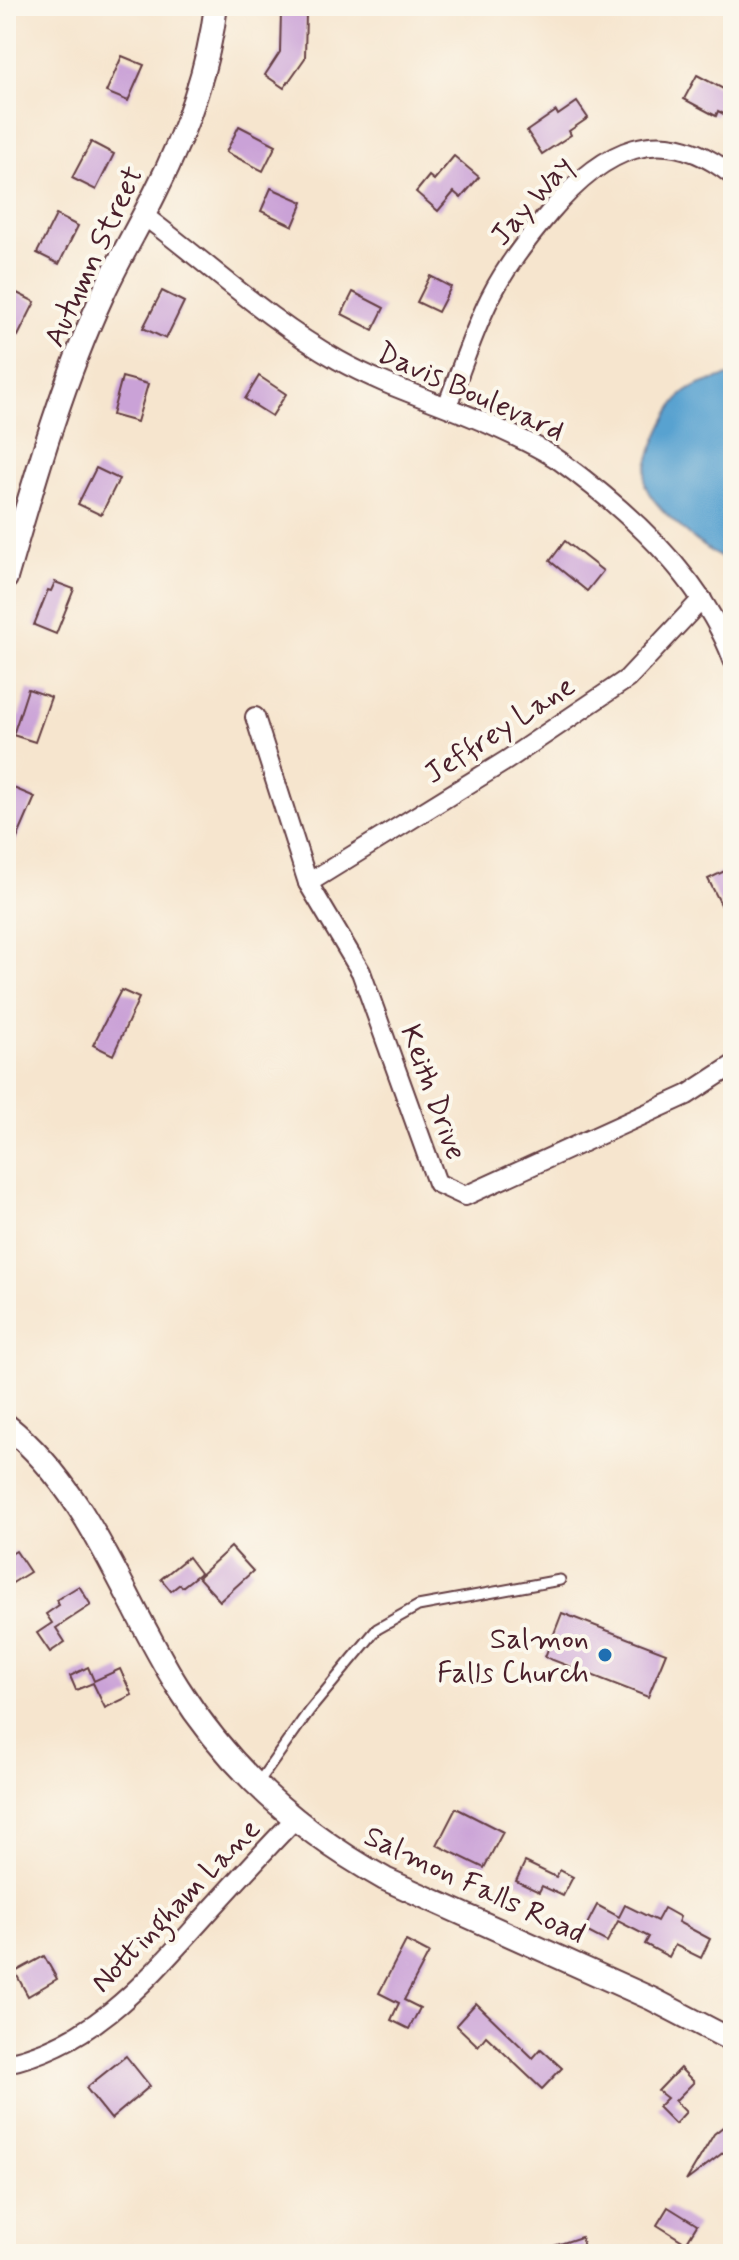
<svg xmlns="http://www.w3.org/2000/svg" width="739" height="2260" font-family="Mynerve,sans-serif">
  <rect width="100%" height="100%" fill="#fbf7ec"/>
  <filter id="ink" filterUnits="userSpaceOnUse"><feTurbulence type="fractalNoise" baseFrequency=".0125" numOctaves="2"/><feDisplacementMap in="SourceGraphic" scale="16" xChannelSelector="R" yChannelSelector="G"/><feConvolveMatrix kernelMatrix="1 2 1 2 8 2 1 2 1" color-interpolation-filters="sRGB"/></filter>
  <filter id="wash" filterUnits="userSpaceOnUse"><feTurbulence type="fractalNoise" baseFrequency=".006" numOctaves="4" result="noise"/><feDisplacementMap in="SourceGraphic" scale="32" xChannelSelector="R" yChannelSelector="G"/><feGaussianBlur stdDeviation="1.8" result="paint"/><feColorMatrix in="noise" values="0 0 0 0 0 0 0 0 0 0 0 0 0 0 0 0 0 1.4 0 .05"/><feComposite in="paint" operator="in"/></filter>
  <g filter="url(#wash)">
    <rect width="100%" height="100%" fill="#f6e5ce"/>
    <path fill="#58a2d0" stroke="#51607e" stroke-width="2" d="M 733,375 L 733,554 L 724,559 C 705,551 646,502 645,482 C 645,459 668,405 686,392 C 698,384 719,378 733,375 Z"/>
    <g id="blocks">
      <g fill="#caa2d7">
        <path d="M 281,12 L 306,12 L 305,58 L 284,88 L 265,75 L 280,52 Z"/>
        <path d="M 122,56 L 144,65 L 128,101 L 106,92 Z"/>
        <path d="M 697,75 L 733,94 L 733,119 L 718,111 L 716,116 L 684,99 Z"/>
        <path d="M 577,102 L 588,118 L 569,131 L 571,135 L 542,154 L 527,131 L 556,111 L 558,115 Z"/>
        <path d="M 239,126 L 276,145 L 263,171 L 226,152 Z"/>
        <path d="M 91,142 L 114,154 L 96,190 L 72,178 Z"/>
        <path d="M 454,156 L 479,177 L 461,198 L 454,192 L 438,211 L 416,192 L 429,176 L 434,180 Z"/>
        <path d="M 271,188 L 303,202 L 293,226 L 261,211 Z"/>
        <path d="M 56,215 L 78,226 L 59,264 L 37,253 Z"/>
        <path d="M 430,276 L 451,287 L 438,312 L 417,302 Z"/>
        <path d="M 162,291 L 184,302 L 166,339 L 143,328 Z"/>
        <path d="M 15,292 L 35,302 L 18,336 L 6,329 L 6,308 Z"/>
        <path d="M 353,292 L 384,308 L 373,330 L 342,314 Z"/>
        <path d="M 259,376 L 286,394 L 272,416 L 245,399 Z"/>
        <path d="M 122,377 L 148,384 L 137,422 L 112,415 Z"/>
        <path d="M 96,468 L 119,479 L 101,515 L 78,504 Z"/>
        <path d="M 565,541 L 603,571 L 587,591 L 550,561 Z"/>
        <path d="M 55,582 L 74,589 L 56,634 L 34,625 L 48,590 L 51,591 Z"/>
        <path d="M 28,689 L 51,697 L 35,742 L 13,735 Z"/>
        <path d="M 11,787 L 35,797 L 6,864 L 6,798 Z"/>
        <path d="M 733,867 L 733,928 L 708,879 Z"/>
        <path d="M 121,990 L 139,998 L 113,1055 L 93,1045 Z"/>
        <path d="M 231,1547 L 253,1571 L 220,1601 L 198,1577 Z"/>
        <path d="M 16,1551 L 30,1572 L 6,1587 L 6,1557 Z"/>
        <path d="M 188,1557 L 200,1573 L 182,1587 L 180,1584 L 171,1591 L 161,1579 Z"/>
        <path d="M 79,1586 L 91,1605 L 56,1628 L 65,1642 L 50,1652 L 37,1633 L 52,1623 L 46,1614 L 59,1605 L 56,1600 Z"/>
        <path d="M 562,1613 L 666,1653 L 648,1697 L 545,1657 Z"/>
        <path d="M 88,1667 L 94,1681 L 120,1669 L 132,1695 L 105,1708 L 93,1683 L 76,1690 L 70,1676 Z"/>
        <path d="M 456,1808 L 503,1832 L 484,1868 L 437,1845 Z"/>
        <path d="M 525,1862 L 556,1877 L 560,1870 L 573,1877 L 563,1896 L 542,1886 L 539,1892 L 516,1881 Z"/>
        <path d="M 597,1905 L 619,1917 L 625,1905 L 657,1921 L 664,1908 L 680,1917 L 678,1922 L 710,1939 L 701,1958 L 675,1945 L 669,1957 L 645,1944 L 649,1937 L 618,1921 L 607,1942 L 584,1930 Z"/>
        <path d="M 406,1941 L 429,1953 L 404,2000 L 420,2008 L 409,2029 L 391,2020 L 399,2003 L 379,1993 Z"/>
        <path d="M 44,1956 L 57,1979 L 28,1996 L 15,1972 Z"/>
        <path d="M 476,2003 L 533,2058 L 541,2049 L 562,2068 L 542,2089 L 486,2036 L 478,2046 L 456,2025 Z"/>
        <path d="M 126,2056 L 150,2086 L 111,2119 L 86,2088 Z"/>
        <path d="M 680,2068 L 694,2082 L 675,2101 L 686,2112 L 675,2124 L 658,2107 L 667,2098 L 658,2091 Z"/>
        <path d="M 733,2119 L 733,2145 L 686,2181 L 714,2134 Z"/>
        <path d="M 668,2207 L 697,2225 L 686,2243 L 657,2225 Z"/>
        <path d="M 581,2237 L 586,2254 L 540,2254 L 539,2251 Z"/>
      </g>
    </g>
  </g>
  <g filter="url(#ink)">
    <use href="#blocks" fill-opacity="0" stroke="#643d43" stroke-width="2"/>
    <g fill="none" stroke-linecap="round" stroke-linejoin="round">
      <g stroke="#643d43" stroke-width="13">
        <path id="service" d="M 258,1783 L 309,1711 L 377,1629 L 418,1606 L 560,1580"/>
      </g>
      <g stroke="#643d43" stroke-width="22">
        <g id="minor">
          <path d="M 143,215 C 209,264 267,320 338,360 C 388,388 443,403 495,427 C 517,437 540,447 560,461 C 627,510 704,580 733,660"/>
          <path d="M 447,406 C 461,370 473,332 490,298 C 506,266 527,239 550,212 C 603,150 661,118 733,176"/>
          <path d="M 255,717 L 308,883 L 361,972 L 437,1183 L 465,1196 L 687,1095 L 733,1065"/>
          <path d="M 308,883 L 507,760 L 627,679 L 702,599"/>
          <path d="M 6,2063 C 94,2045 149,1978 206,1915 C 235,1883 264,1851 294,1820"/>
        </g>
      </g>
      <g stroke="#643d43" stroke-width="26">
        <g id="tertiary">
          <path d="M 6,578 C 34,482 61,385 103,294 C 119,259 139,226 156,191 C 185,134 208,70 216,6"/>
          <path d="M 6,1425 C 91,1493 122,1598 178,1687 C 230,1770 300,1832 385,1879 L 652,1999 L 733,2041"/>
        </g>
      </g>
      <use href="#service" stroke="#fff" stroke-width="9"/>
      <use href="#minor" stroke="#fff" stroke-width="18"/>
      <use href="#tertiary" stroke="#fff" stroke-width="22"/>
    </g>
  </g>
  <circle fill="#1f6fb2" stroke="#fbf7ec" stroke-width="3" cx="605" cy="1655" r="8"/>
  <g text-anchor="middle" stroke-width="8" stroke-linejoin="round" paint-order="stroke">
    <g font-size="30" fill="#4a1f2b" stroke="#fbf7ec">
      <text transform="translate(531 200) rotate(-49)" y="10">Jay Way</text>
      <text transform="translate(93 256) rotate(-65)" y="10">Autumn Street</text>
      <text transform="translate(471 391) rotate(24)" y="10">Davis Boulevard</text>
      <text transform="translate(499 729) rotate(-33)" y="10">Jeffrey Lane</text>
      <text transform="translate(434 1092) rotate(70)" y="10">Keith Drive</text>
      <text transform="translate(475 1884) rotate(25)" y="10">Salmon Falls Road</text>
      <text transform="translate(175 1905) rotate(-46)" y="10">Nottingham Lane</text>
    </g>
    <g font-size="30" fill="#4a1f2b" stroke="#fbf7ec" text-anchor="end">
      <text x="589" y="1648">Salmon<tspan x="589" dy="34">Falls Church</tspan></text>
    </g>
  </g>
  <rect width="739" height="2260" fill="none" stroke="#fbf7ec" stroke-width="32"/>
</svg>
